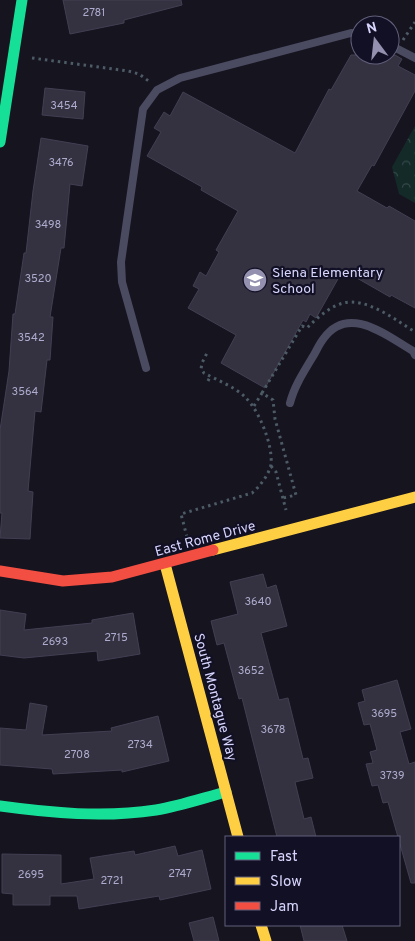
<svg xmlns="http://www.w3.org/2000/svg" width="415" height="941" font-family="Overpass,sans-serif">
  <defs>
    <pattern id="forest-crowns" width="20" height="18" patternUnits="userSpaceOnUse" patternTransform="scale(1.25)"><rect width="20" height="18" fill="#132a29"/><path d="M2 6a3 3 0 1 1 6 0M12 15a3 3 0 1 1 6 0" fill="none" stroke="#354849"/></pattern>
  </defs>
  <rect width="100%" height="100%" fill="#16141f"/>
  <path fill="url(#forest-crowns)" d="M 415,126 L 415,203 L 399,194 L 392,167 Z"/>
  <g fill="#343241" stroke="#423f53">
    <path d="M 63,0 L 181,0 L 182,5 L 124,20 L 124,23 L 70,34 Z"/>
    <path d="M 351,55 L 395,55 L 402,59 L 398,66 L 415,75 L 415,91 L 374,166 L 372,165 L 357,191 L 387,208 L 389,206 L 415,221 L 415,308 L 391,295 L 390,297 L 343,270 L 316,318 L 310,314 L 306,322 L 303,320 L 265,388 L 221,363 L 236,335 L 188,308 L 199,289 L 193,286 L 200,272 L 206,276 L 219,252 L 216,250 L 238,211 L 201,190 L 202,187 L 147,156 L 161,132 L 154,128 L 164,112 L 170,116 L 183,92 L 295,153 L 329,89 L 331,90 Z"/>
    <path d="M 45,88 L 85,92 L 83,119 L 42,115 Z"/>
    <path d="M 41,138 L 88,146 L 82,186 L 70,184 L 64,248 L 61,248 L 50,317 L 53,317 L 50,360 L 47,360 L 41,412 L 35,411 L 28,491 L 33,492 L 30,539 L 0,538 L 2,513 L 0,513 L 0,430 L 9,371 L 13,314 L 15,314 L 24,253 L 26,253 L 33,191 Z"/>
    <path d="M 263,574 L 267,588 L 276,585 L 287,626 L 261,633 L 279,700 L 288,698 L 303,759 L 308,758 L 313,778 L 295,782 L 304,819 L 311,817 L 316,837 L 277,837 L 242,698 L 239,699 L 224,643 L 217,645 L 211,621 L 238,614 L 230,582 Z"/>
    <path d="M 0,610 L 26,614 L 24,630 L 92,623 L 92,620 L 133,613 L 140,654 L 98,661 L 97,651 L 24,658 L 0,655 Z"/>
    <path d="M 397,680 L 411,729 L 400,732 L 409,764 L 415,762 L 415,883 L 411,883 L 388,802 L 383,803 L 378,785 L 372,786 L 366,764 L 373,763 L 370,752 L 377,750 L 370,724 L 364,725 L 358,703 L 365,701 L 362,690 Z"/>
    <path d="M 30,703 L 47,706 L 42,735 L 112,731 L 111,728 L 158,716 L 169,761 L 122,772 L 122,770 L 53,774 L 52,769 L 0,765 L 0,728 L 26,730 Z"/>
    <path d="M 175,846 L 178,856 L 202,850 L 211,889 L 160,900 L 159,896 L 79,909 L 77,896 L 50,896 L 50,905 L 13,905 L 13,894 L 2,893 L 2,854 L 61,855 L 61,884 L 94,879 L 90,858 L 134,851 L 135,855 Z"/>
    <path d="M 213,917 L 219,941 L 194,941 L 189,923 Z"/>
    <path d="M 300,925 L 342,925 L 347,941 L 304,941 Z"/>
  </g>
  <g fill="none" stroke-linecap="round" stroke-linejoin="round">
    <g stroke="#4c5b66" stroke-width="3" stroke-dasharray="2.5 4" stroke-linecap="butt">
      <path d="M 403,40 L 415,22"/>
      <path d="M 32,58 L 128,71 L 139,74 L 150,82"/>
      <path d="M 208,381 L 210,377"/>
      <path d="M 262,393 L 302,326 L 307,328 C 317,318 329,307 343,303 C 366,297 396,320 415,332"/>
      <path d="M 254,406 L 262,393 L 273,400 L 275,419 L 296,495 L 283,498"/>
      <path d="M 271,466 L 276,472 L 286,510"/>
      <path d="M 187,537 L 181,514 L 252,493 C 260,486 269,475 271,464 C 273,445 259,410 245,397 C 235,387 217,380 204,373 L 201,369 L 202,363 L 207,353"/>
    </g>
    <g stroke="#4a4a60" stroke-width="8">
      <path d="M 390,45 L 415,58"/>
      <path d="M 146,368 L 122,282 L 121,262 L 143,109 L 157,90 L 180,78 L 351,33 L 360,34"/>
      <path d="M 290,403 C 294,387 303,373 312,358 C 316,352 319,344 324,338 C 349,304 387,336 413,351 L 415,355"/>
    </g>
    <g stroke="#16e098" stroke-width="11">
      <path d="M 0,142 L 22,0"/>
      <path d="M 0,806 C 51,813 104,818 156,810 C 180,806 203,798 226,792"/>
    </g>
    <g stroke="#ffcf43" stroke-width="11">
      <path d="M 213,550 L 415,497"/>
      <path d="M 165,564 L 238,837"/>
      <path d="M 261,925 L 266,941"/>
    </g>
    <path stroke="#f24e42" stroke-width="11" d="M 0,571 L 63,581 L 112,577 L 213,550"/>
  </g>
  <defs>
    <g id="school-disc" transform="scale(1.25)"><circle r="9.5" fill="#9391af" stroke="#121024"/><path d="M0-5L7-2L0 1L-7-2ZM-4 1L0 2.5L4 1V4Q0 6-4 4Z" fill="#fff"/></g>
  </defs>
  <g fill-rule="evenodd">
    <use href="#school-disc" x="255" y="280"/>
  </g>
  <g text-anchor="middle" stroke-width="4.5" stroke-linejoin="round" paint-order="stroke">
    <g font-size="11" fill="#aeacce">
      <text x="94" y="16">2781</text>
      <text x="64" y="109">3454</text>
      <text x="61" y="166">3476</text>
      <text x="48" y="228">3498</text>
      <text x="38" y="282">3520</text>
      <text x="31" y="341">3542</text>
      <text x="25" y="395">3564</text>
      <text x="258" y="605">3640</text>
      <text x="116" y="641">2715</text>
      <text x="55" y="645">2693</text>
      <text x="251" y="674">3652</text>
      <text x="384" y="717">3695</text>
      <text x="273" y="733">3678</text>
      <text x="140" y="748">2734</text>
      <text x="77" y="758">2708</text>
      <text x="392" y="779">3739</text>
      <text x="180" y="877">2747</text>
      <text x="31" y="878">2695</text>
      <text x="112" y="884">2721</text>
    </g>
    <g font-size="14" fill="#d7d5fd" stroke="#121024" text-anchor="start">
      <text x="272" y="277">Siena Elementary<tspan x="272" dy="16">School</tspan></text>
    </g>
    <g font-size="14" fill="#d7d5fd" stroke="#121024">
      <text transform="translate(205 538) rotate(-15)" y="5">East Rome Drive</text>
      <text transform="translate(216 697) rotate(75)" y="5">South Montague Way</text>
    </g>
  </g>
  <rect x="225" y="836" width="175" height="90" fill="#121024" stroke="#615f7b"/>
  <rect x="235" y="852" width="25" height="8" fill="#16e098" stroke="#615f7b"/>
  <text x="270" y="861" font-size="15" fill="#d7d5fd">Fast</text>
  <rect x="235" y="877" width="25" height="8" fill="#ffcf43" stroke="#615f7b"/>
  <text x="270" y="886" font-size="15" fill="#d7d5fd">Slow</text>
  <rect x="235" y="902" width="25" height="8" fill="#f24e42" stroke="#615f7b"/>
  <text x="270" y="911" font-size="15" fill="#d7d5fd">Jam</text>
  <g transform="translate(375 40) rotate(345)"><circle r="24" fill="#121024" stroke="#615f7b"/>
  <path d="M0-4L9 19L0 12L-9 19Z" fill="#9391af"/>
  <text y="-8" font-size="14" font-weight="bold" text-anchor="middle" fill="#d7d5fd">N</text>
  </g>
</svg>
